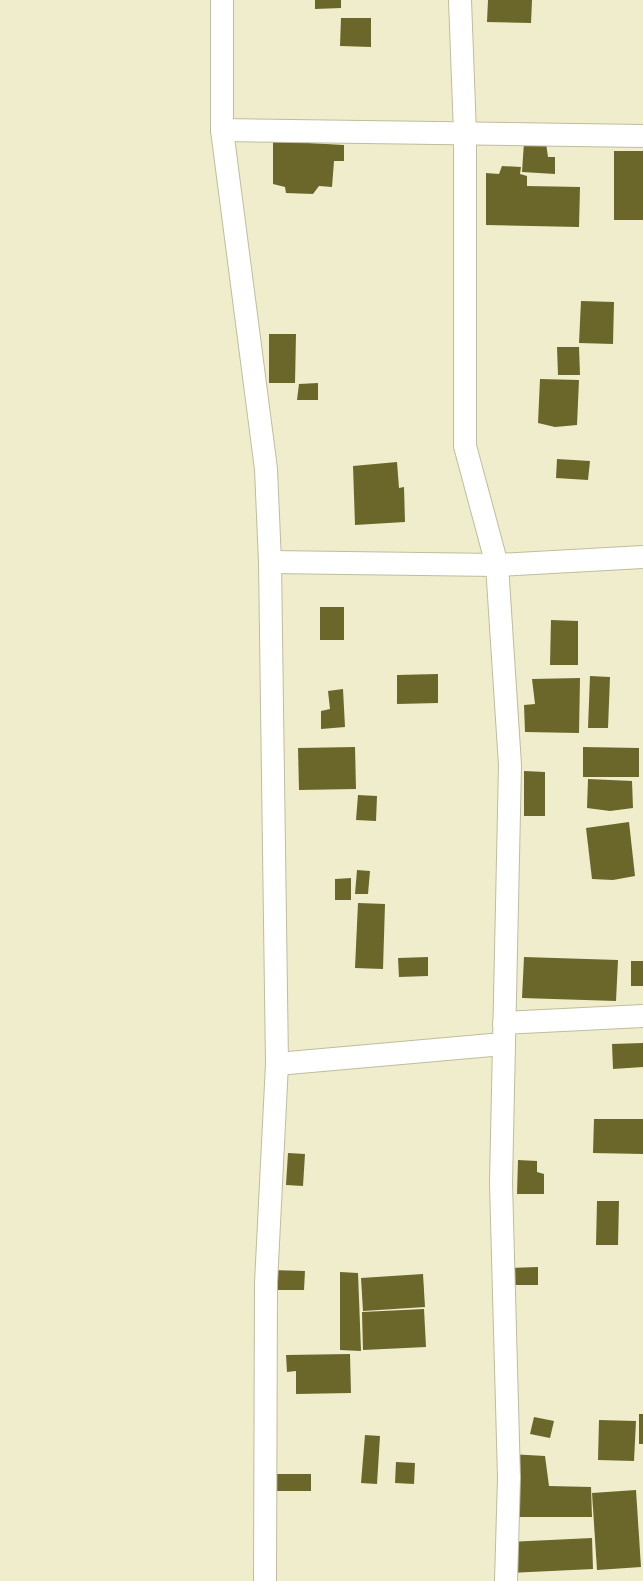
<svg xmlns="http://www.w3.org/2000/svg" width="643" height="1581" font-family="'DejaVu Sans',sans-serif">
  <rect width="100%" height="100%" fill="#efedcc"/>
  <g fill="#6b672b">
    <path d="M 315,0 L 341,0 L 341,8 L 315,9 Z"/>
    <path d="M 488,0 L 532,0 L 531,23 L 487,22 Z"/>
    <path d="M 341,18 L 371,18 L 371,47 L 340,46 Z"/>
    <path d="M 273,141 L 344,145 L 344,161 L 334,161 L 332,187 L 319,186 L 313,194 L 286,193 L 285,187 L 273,184 Z"/>
    <path d="M 524,142 L 546,143 L 548,157 L 555,157 L 555,174 L 522,172 Z"/>
    <rect x="614" y="151" width="29" height="69"/>
    <path d="M 502,166 L 521,167 L 520,174 L 527,176 L 527,186 L 580,187 L 579,227 L 486,225 L 486,173 L 499,174 Z"/>
    <path d="M 581,301 L 614,302 L 613,344 L 579,343 Z"/>
    <path d="M 269,334 L 296,334 L 295,383 L 269,383 Z"/>
    <path d="M 557,347 L 579,347 L 580,375 L 558,375 Z"/>
    <path d="M 540,379 L 579,380 L 577,425 L 555,427 L 538,423 Z"/>
    <path d="M 318,383 L 318,400 L 297,400 L 299,384 Z"/>
    <path d="M 557,459 L 590,461 L 588,480 L 556,478 Z"/>
    <path d="M 397,462 L 399,488 L 404,487 L 405,522 L 355,525 L 353,466 Z"/>
    <rect x="320" y="607" width="24" height="33"/>
    <path d="M 551,620 L 578,621 L 578,665 L 550,665 Z"/>
    <path d="M 438,674 L 438,703 L 397,704 L 397,675 Z"/>
    <path d="M 590,676 L 610,677 L 608,728 L 588,728 Z"/>
    <path d="M 580,678 L 579,733 L 525,732 L 524,705 L 535,704 L 532,679 Z"/>
    <path d="M 343,689 L 345,727 L 321,729 L 321,711 L 330,709 L 328,691 Z"/>
    <path d="M 355,747 L 356,789 L 299,790 L 298,748 Z"/>
    <path d="M 583,747 L 639,748 L 639,777 L 583,777 Z"/>
    <path d="M 524,771 L 545,772 L 545,816 L 524,816 Z"/>
    <path d="M 588,779 L 632,781 L 633,808 L 610,811 L 587,808 Z"/>
    <path d="M 358,795 L 377,796 L 376,821 L 356,820 Z"/>
    <path d="M 629,822 L 635,876 L 613,880 L 592,879 L 586,828 Z"/>
    <path d="M 357,870 L 370,871 L 368,894 L 355,894 Z"/>
    <path d="M 351,878 L 351,900 L 335,900 L 335,879 Z"/>
    <path d="M 358,903 L 385,904 L 383,969 L 355,968 Z"/>
    <path d="M 428,957 L 428,976 L 399,977 L 398,958 Z"/>
    <path d="M 524,957 L 618,960 L 616,1001 L 522,998 Z"/>
    <rect x="631" y="961" width="12" height="25"/>
    <path d="M 643,1043 L 643,1067 L 613,1069 L 612,1044 Z"/>
    <path d="M 594,1119 L 643,1119 L 643,1154 L 593,1153 Z"/>
    <path d="M 288,1153 L 305,1154 L 303,1186 L 286,1185 Z"/>
    <path d="M 518,1160 L 537,1161 L 537,1172 L 544,1174 L 544,1194 L 517,1194 Z"/>
    <path d="M 597,1201 L 619,1201 L 618,1245 L 596,1245 Z"/>
    <path d="M 538,1267 L 538,1285 L 509,1285 L 509,1268 Z"/>
    <path d="M 271,1270 L 305,1271 L 304,1290 L 270,1290 Z"/>
    <path d="M 340,1272 L 358,1273 L 361,1351 L 340,1350 Z"/>
    <path d="M 423,1274 L 425,1307 L 363,1311 L 361,1278 Z"/>
    <path d="M 424,1309 L 426,1347 L 363,1350 L 362,1312 Z"/>
    <path d="M 350,1354 L 351,1393 L 296,1394 L 296,1371 L 287,1372 L 286,1355 Z"/>
    <rect x="639" y="1414" width="4" height="30"/>
    <path d="M 534,1417 L 554,1421 L 550,1438 L 530,1434 Z"/>
    <path d="M 599,1420 L 636,1421 L 634,1461 L 598,1460 Z"/>
    <path d="M 365,1435 L 380,1436 L 377,1484 L 361,1483 Z"/>
    <path d="M 509,1454 L 545,1456 L 549,1486 L 591,1487 L 592,1517 L 509,1517 Z"/>
    <path d="M 396,1462 L 415,1463 L 414,1484 L 395,1483 Z"/>
    <rect x="277" y="1474" width="34" height="17"/>
    <path d="M 636,1490 L 641,1567 L 597,1570 L 592,1493 Z"/>
    <path d="M 592,1538 L 593,1569 L 509,1573 L 508,1542 Z"/>
  </g>
  <g fill="none" stroke-linecap="round" stroke-linejoin="round">
    <g stroke="#bfbd9c" stroke-width="24">
      <g id="minor">
        <path d="M 222,0 L 222,130 L 266,469 L 270,562 L 277,1064 L 266,1283 L 265,1581"/>
        <path d="M 460,0 L 465,133 L 465,446 L 497,565 L 510,765 L 501,1183 L 509,1478 L 506,1581"/>
        <path d="M 222,130 L 643,136"/>
        <path d="M 270,562 L 497,565 L 643,557"/>
        <path d="M 504,1023 L 643,1016"/>
        <path d="M 277,1064 L 503,1044"/>
      </g>
    </g>
    <use href="#minor" stroke="#fff" stroke-width="22"/>
  </g>
</svg>
